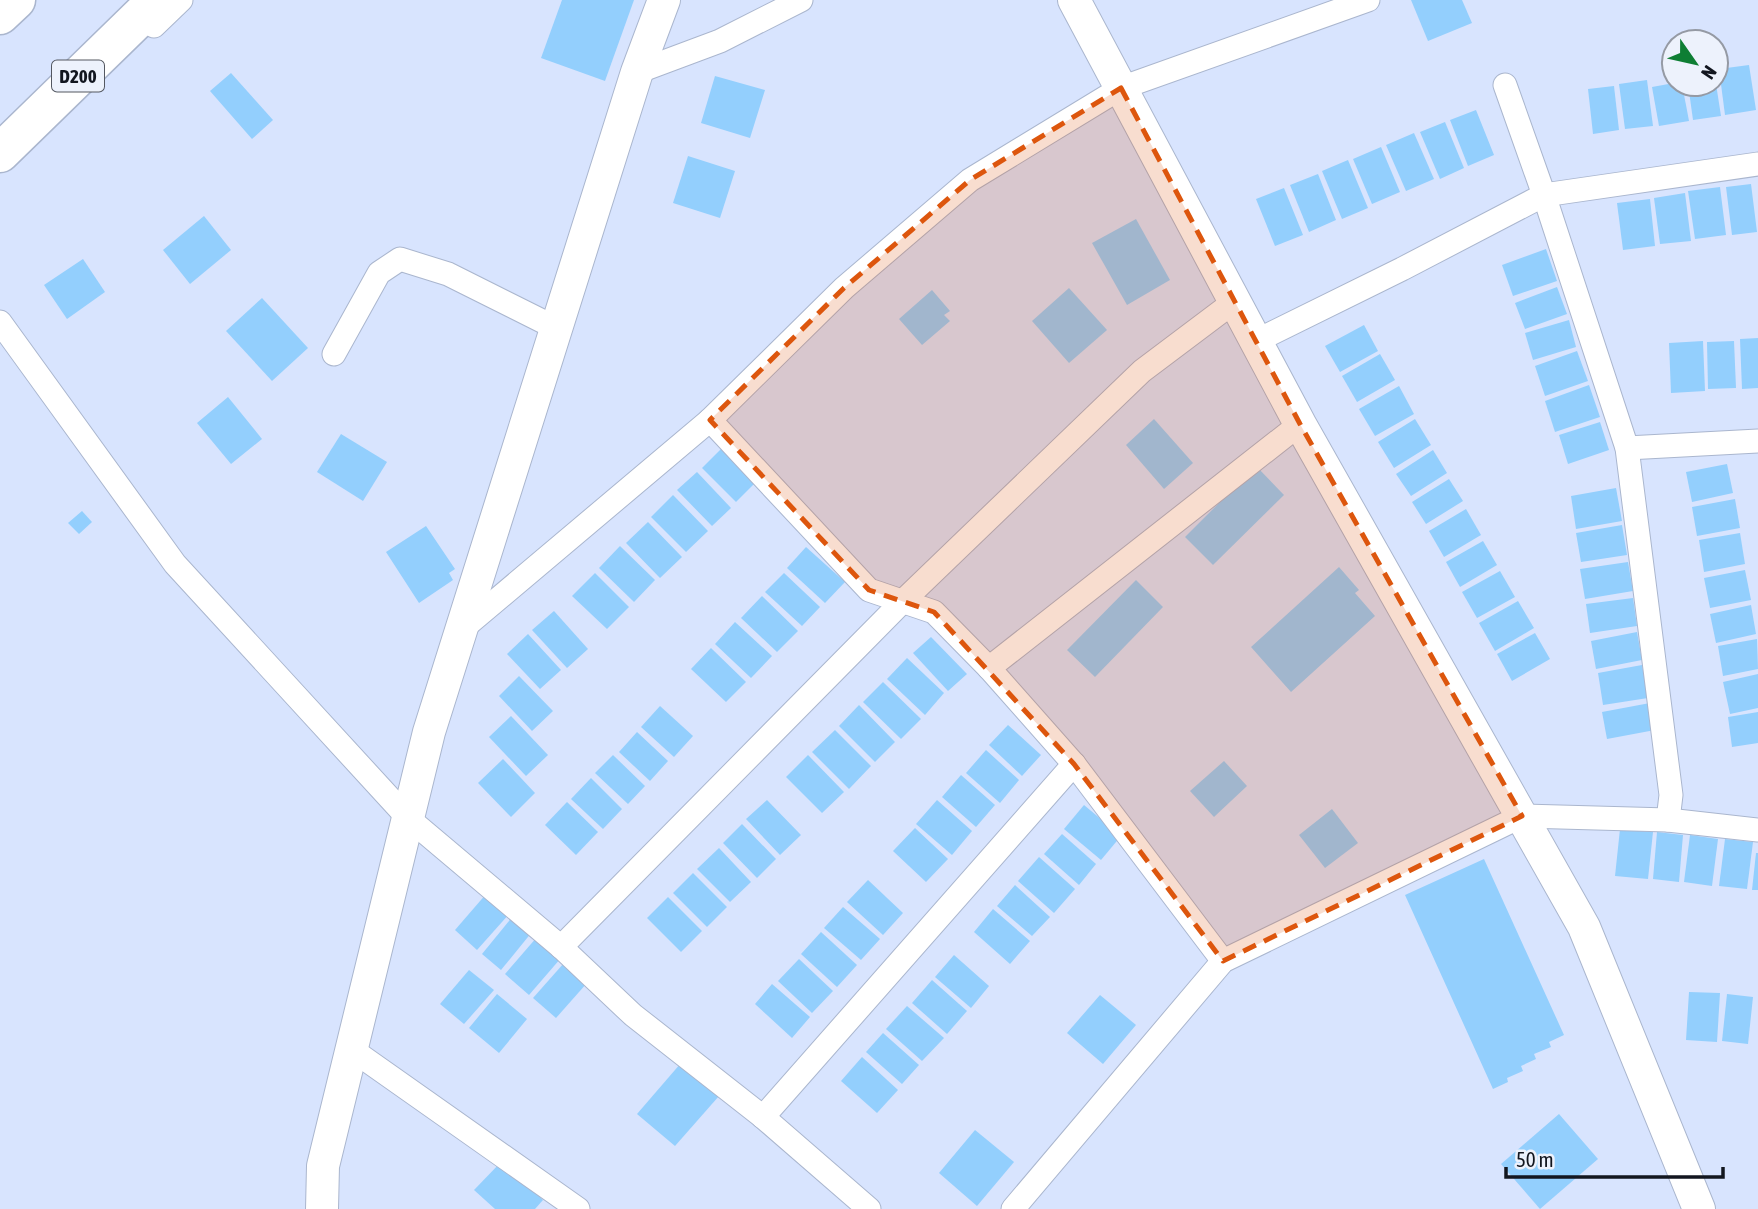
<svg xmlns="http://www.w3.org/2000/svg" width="1758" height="1209" font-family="'Asap Condensed',sans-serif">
  <rect width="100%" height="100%" fill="#d8e4fe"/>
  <g fill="#93cffd">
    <path d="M 562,0 L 634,0 L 605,81 L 541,58 Z"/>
    <path d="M 1411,0 L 1462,0 L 1472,23 L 1428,41 Z"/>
    <path d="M 1749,65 L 1756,110 L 1725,115 L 1719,69 Z"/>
    <path d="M 231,73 L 273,120 L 252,139 L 210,91 Z"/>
    <path d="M 715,76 L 765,90 L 750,138 L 701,123 Z"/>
    <path d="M 1647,80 L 1653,126 L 1625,129 L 1619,84 Z"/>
    <path d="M 1674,83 L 1682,84 L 1689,121 L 1659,126 L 1652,87 Z"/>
    <path d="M 1688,84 L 1716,84 L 1721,116 L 1693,120 Z"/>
    <path d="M 1614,86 L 1619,130 L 1593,134 L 1588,89 Z"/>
    <path d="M 1476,110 L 1494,155 L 1468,166 L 1450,120 Z"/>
    <path d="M 1445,122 L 1464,168 L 1440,179 L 1420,132 Z"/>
    <path d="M 1414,133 L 1434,179 L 1406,191 L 1386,145 Z"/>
    <path d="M 1381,147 L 1400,192 L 1372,204 L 1353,159 Z"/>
    <path d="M 688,156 L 735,171 L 720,218 L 673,203 Z"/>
    <path d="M 1348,160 L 1368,208 L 1342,219 L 1322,171 Z"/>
    <path d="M 1318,174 L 1336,220 L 1309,232 L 1290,185 Z"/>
    <path d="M 1751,184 L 1757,232 L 1732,235 L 1726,187 Z"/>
    <path d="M 1720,187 L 1726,235 L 1695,239 L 1688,191 Z"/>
    <path d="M 1284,188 L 1303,235 L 1275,246 L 1256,199 Z"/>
    <path d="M 1685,193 L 1691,241 L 1660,244 L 1654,198 Z"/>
    <path d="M 1650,199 L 1655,246 L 1623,250 L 1617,203 Z"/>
    <path d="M 204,216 L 231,250 L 190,284 L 163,250 Z"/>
    <path d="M 1136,219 L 1170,280 L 1127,305 L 1092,243 Z"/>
    <path d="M 1546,249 L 1557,281 L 1513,296 L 1502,265 Z"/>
    <path d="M 83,259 L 105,292 L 67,319 L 44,285 Z"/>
    <path d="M 1557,287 L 1567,314 L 1525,329 L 1515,303 Z"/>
    <path d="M 1069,288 L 1107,330 L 1069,363 L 1032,321 Z"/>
    <path d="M 932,290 L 950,311 L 944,315 L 950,321 L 922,345 L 899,319 Z"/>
    <path d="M 262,298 L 308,348 L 272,381 L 226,331 Z"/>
    <path d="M 1569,320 L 1576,347 L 1533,360 L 1525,333 Z"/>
    <path d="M 1364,325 L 1378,351 L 1340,372 L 1325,346 Z"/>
    <path d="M 1758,338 L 1758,388 L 1742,389 L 1740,339 Z"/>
    <path d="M 1703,341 L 1705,391 L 1671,393 L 1669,343 Z"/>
    <path d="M 1734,341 L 1736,388 L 1708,389 L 1707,342 Z"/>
    <path d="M 1577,351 L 1588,381 L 1545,396 L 1535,366 Z"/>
    <path d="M 1380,354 L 1395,380 L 1357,402 L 1342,376 Z"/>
    <path d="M 1589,385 L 1600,417 L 1555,432 L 1545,401 Z"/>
    <path d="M 1399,386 L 1414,414 L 1375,436 L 1359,409 Z"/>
    <path d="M 228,397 L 262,439 L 231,464 L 197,423 Z"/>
    <path d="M 1154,419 L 1193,463 L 1164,489 L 1126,445 Z"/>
    <path d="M 1415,419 L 1431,445 L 1394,468 L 1378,442 Z"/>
    <path d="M 1600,422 L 1609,450 L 1568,464 L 1559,435 Z"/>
    <path d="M 341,434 L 387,462 L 363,501 L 317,472 Z"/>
    <path d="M 722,448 L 757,481 L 736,502 L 702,468 Z"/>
    <path d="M 1433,450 L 1447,473 L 1411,496 L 1396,474 Z"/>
    <path d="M 1727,464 L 1733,493 L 1692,502 L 1686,472 Z"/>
    <path d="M 1256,466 L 1284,495 L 1213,565 L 1185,537 Z"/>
    <path d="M 697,472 L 731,508 L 712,526 L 677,490 Z"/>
    <path d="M 1449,479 L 1463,501 L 1426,524 L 1412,502 Z"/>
    <path d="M 1616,488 L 1622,521 L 1576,529 L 1571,496 Z"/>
    <path d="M 673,495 L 708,531 L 686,552 L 651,517 Z"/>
    <path d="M 1735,499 L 1740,528 L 1697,536 L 1692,507 Z"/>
    <path d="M 1466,509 L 1481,535 L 1444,557 L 1429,531 Z"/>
    <path d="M 82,511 L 92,522 L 79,534 L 68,523 Z"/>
    <path d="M 648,522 L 682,557 L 660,578 L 626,543 Z"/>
    <path d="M 1622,525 L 1627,555 L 1581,562 L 1576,533 Z"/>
    <path d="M 426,526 L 455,569 L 449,573 L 453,580 L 419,603 L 386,552 Z"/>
    <path d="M 1740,533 L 1745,564 L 1704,572 L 1699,540 Z"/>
    <path d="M 1483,541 L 1497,565 L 1460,587 L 1446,562 Z"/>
    <path d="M 620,546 L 655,580 L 634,602 L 599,568 Z"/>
    <path d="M 806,547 L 845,582 L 825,603 L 787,568 Z"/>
    <path d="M 1628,562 L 1633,591 L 1585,599 L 1580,569 Z"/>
    <path d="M 1339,567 L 1359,590 L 1355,593 L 1375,616 L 1291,692 L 1251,647 Z"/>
    <path d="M 1745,570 L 1751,600 L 1710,608 L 1704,578 Z"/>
    <path d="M 1500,571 L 1515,597 L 1477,618 L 1462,592 Z"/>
    <path d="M 595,573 L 629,607 L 607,629 L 572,596 Z"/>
    <path d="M 784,573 L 820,607 L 802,626 L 765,592 Z"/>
    <path d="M 1136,580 L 1163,607 L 1095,677 L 1067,650 Z"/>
    <path d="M 762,596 L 798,631 L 777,652 L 741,618 Z"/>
    <path d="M 1633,598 L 1637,626 L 1590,633 L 1586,604 Z"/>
    <path d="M 1518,601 L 1534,628 L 1495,651 L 1479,623 Z"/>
    <path d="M 1751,605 L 1756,634 L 1716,643 L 1710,614 Z"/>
    <path d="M 554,611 L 588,649 L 567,668 L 532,630 Z"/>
    <path d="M 735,622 L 772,656 L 751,678 L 715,644 Z"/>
    <path d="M 1637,632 L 1642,660 L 1596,669 L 1591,641 Z"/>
    <path d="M 1535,633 L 1550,659 L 1512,681 L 1497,654 Z"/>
    <path d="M 528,634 L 561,670 L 540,689 L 507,654 Z"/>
    <path d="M 931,637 L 967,674 L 948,691 L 913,653 Z"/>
    <path d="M 1757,639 L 1758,669 L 1723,676 L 1718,646 Z"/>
    <path d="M 711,648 L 746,682 L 726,702 L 691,669 Z"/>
    <path d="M 907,658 L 944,693 L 925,715 L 887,679 Z"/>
    <path d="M 1642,665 L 1648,698 L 1603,705 L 1598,673 Z"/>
    <path d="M 1758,674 L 1758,708 L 1730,714 L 1723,682 Z"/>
    <path d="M 519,676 L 553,711 L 532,731 L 499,696 Z"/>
    <path d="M 883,682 L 921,719 L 901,739 L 863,702 Z"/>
    <path d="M 1650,703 L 1655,730 L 1607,739 L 1602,712 Z"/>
    <path d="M 859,705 L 895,742 L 875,762 L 839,726 Z"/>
    <path d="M 660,706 L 693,736 L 674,757 L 641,727 Z"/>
    <path d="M 1758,712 L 1758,743 L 1732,747 L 1728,717 Z"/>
    <path d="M 511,716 L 548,755 L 526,776 L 489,737 Z"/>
    <path d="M 1008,725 L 1041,755 L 1022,776 L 989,745 Z"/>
    <path d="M 835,730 L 871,766 L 849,789 L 812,752 Z"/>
    <path d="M 637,732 L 668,761 L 650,781 L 619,752 Z"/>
    <path d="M 986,750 L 1019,780 L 1000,803 L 966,773 Z"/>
    <path d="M 613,755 L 645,786 L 628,804 L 595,773 Z"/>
    <path d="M 808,755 L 844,792 L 822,813 L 786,777 Z"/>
    <path d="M 503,759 L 535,793 L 511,817 L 478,783 Z"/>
    <path d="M 1224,761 L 1247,786 L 1214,817 L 1190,791 Z"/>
    <path d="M 961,775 L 995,805 L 976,827 L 942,797 Z"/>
    <path d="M 591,778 L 622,809 L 603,829 L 571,799 Z"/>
    <path d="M 767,800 L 801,835 L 780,855 L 746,819 Z"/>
    <path d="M 937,800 L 972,831 L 952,855 L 916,824 Z"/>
    <path d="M 567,802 L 598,832 L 576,855 L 545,825 Z"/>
    <path d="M 1084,805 L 1121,836 L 1101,860 L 1064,829 Z"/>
    <path d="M 1332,809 L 1358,843 L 1325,868 L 1299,835 Z"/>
    <path d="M 742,824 L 776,859 L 757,878 L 723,843 Z"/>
    <path d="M 915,828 L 948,859 L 926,882 L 893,851 Z"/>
    <path d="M 1620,829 L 1653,832 L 1648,879 L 1615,876 Z"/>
    <path d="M 1657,832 L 1683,835 L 1679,882 L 1653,879 Z"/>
    <path d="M 1062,834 L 1096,864 L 1079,885 L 1044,854 Z"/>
    <path d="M 1690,835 L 1718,839 L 1712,886 L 1684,882 Z"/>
    <path d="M 1725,839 L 1753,842 L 1747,889 L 1719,886 Z"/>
    <path d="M 719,848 L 751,882 L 730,902 L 697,869 Z"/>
    <path d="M 1756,853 L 1758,853 L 1758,890 L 1752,890 Z"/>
    <path d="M 1039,857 L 1075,889 L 1054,913 L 1018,881 Z"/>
    <path d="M 1484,859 L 1564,1035 L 1549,1042 L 1551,1047 L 1534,1054 L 1536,1059 L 1521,1066 L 1523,1071 L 1507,1078 L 1508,1082 L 1493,1089 L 1405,895 Z"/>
    <path d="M 693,873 L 727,907 L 707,927 L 673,893 Z"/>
    <path d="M 868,880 L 903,913 L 883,935 L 847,902 Z"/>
    <path d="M 1015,885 L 1050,917 L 1032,936 L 997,906 Z"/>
    <path d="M 487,893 L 510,913 L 477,950 L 455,930 Z"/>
    <path d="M 668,897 L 702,931 L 681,952 L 647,918 Z"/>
    <path d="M 843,907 L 880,939 L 861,960 L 824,928 Z"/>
    <path d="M 993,909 L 1030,941 L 1010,964 L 974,932 Z"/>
    <path d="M 513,916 L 532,932 L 501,970 L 482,954 Z"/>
    <path d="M 821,932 L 857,965 L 837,987 L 801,954 Z"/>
    <path d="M 537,937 L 561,958 L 529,995 L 505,974 Z"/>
    <path d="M 954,955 L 989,986 L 971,1008 L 935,977 Z"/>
    <path d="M 799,959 L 833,991 L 812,1013 L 778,981 Z"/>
    <path d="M 564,963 L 587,983 L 556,1018 L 533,998 Z"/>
    <path d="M 469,970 L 494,990 L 464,1024 L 440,1004 Z"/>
    <path d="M 932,980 L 967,1011 L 947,1034 L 912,1003 Z"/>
    <path d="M 772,984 L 810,1017 L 792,1038 L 755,1004 Z"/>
    <path d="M 1689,992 L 1720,993 L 1717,1042 L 1686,1040 Z"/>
    <path d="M 497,994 L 527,1019 L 499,1053 L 469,1028 Z"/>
    <path d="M 1727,994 L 1753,997 L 1748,1044 L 1722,1041 Z"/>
    <path d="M 1100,995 L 1136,1025 L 1103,1064 L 1067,1033 Z"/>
    <path d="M 907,1006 L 944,1038 L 922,1061 L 886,1029 Z"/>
    <path d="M 883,1033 L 919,1065 L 902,1084 L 866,1052 Z"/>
    <path d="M 862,1057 L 898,1090 L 877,1113 L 841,1081 Z"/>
    <path d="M 681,1063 L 719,1096 L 675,1146 L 637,1114 Z"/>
    <path d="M 1559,1114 L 1598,1159 L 1540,1209 L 1501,1164 Z"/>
    <path d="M 975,1130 L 1014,1162 L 977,1206 L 939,1173 Z"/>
    <path d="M 502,1161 L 543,1200 L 535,1209 L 495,1209 L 474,1190 Z"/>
  </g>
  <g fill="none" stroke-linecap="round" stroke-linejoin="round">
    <g stroke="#aab6ce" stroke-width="25">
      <g id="street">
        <path d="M 154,26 L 181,0"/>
        <path d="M 637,72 L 720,41 L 801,0"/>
        <path d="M 1505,85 L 1544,195 L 1627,448 L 1671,795 L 1668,820"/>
        <path d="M 0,322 L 175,564 L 408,818 L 561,947 L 633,1015 L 763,1117 L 869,1209"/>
        <path d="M 1256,341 L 1402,269 L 1544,195 L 1758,164"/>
        <path d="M 334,354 L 379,273 L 400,259 L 448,274 L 556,328"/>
        <path d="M 710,420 L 869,590 L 934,612 L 989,668 L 1074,764 L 1223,961"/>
        <path d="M 1627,448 L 1758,441"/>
        <path d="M 461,630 L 710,420 L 844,288 L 970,180 L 1121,88 L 1368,0"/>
        <path d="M 989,668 L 1300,424"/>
        <path d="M 561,947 L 902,602 L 1142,371 L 1235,301"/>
        <path d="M 351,1049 L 578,1209"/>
        <path d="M 763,1117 L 1074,764"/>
        <path d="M 1013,1209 L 1223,961 L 1522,816 L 1668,820 L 1758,830"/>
      </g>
    </g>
    <g stroke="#aab6ce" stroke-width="34">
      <g id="secondary">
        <path d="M 1074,0 L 1300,424 L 1584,927 L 1699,1209"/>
        <path d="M 322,1209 L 323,1166 L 429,732 L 637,72 L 664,0"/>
      </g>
    </g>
    <g stroke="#aab6ce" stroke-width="41">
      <g id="highway">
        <path d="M 0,15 L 16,0"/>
        <path d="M 0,153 L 157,0"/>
      </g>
    </g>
    <use href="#street" stroke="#fff" stroke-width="23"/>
    <use href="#secondary" stroke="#fff" stroke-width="32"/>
    <use href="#highway" stroke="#fff" stroke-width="38"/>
  </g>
  <path fill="#dd560d" fill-opacity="0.2" stroke="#dd560d" stroke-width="5" stroke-dasharray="14 9" stroke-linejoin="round" d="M 1121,88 L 1300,424 L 1522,816 L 1223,961 L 1074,764 L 934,612 L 869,590 L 710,420 L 844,288 L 970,180 Z"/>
  <g text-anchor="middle" stroke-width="5" stroke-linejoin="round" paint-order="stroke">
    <rect fill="#edf2fc" stroke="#545861" stroke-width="2" x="52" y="60.5" width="52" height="31" rx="5"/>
    <g font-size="19" font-weight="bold" fill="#12161f">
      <text x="78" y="83">D200</text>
    </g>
  </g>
  <g transform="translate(1695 63) rotate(124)"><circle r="33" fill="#edf2fc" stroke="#959aa4" stroke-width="2"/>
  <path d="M0-5L12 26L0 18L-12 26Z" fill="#0e7e34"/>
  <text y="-10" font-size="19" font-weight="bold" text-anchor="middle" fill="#12161f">N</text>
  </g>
  <path d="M1506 1167v10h217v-10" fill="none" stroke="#12161f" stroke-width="3.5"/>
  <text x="1516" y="1167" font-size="21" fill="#12161f" stroke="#edf2fc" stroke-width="5" paint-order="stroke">50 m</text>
</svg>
